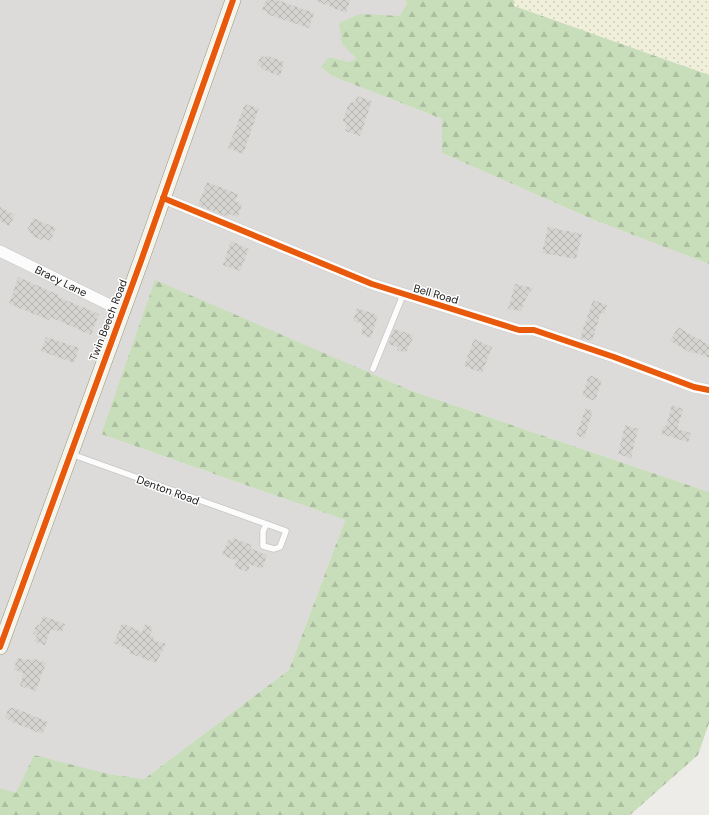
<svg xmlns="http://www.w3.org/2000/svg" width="709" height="815" font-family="'DM Sans',sans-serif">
  <defs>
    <pattern id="farmland-dots" width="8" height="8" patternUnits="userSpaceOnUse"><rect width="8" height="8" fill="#efefda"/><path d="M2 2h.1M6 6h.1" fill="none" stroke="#cdcdbb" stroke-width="1.8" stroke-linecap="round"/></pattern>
    <pattern id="forest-firs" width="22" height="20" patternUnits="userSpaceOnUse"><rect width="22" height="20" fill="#c8debb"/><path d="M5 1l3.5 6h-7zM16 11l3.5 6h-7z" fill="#acbea0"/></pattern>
    <pattern id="building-cross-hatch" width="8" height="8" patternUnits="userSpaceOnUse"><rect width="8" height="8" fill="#d6d4d1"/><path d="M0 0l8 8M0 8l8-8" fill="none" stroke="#b7b6b3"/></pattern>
  </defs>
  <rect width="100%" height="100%" fill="#eeece8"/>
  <path fill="#dddbd9" d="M 0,0 L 405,0 L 407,3 L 401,16 L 383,16 L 356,58 L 350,62 L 329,57 L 322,68 L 332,76 L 442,119 L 442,153 L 594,220 L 709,264 L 709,492 L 412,391 L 155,281 L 101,434 L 345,520 L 289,670 L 144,779 L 108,774 L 16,794 L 0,788 Z"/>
  <path fill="url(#farmland-dots)" d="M 514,0 L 709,0 L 709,75 L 513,6 Z"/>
  <g fill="url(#forest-firs)">
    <path d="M 405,0 L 514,0 L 514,6 L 709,75 L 709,264 L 594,220 L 442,153 L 442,119 L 332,76 L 321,67 L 329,57 L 350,62 L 356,58 L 342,44 L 339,23 L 360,14 L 400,16 L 407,3 Z"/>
    <path d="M 155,280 L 412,391 L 709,492 L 709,723 L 698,755 L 630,815 L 0,815 L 0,788 L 16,793 L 34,755 L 108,774 L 144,779 L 289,670 L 345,520 L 101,434 Z"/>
  </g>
  <g fill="url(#building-cross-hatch)">
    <path d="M 266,0 L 277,0 L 314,13 L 309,28 L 267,14 L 268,12 L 262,10 Z"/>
    <path d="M 314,0 L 350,0 L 346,13 Z"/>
    <path d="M 266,55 L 284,62 L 280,76 L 261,69 L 261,66 L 257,65 L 261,56 L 265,57 Z"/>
    <path d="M 357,96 L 372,101 L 360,136 L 345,131 L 347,124 L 344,123 L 343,120 L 349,103 L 355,102 Z"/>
    <path d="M 245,104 L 259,108 L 243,154 L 228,148 Z"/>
    <path d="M 207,182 L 238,194 L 235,201 L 242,204 L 238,217 L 229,214 L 228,217 L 198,205 Z"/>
    <path d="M 0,207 L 15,215 L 9,226 L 0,221 Z"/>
    <path d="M 33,218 L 56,228 L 50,241 L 44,238 L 42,240 L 32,236 L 32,234 L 27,231 Z"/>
    <path d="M 548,227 L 582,234 L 576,259 L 542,253 Z"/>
    <path d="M 231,241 L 249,249 L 240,271 L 223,265 Z"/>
    <path d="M 18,277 L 59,295 L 58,297 L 99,314 L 91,335 L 50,317 L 49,320 L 9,304 Z"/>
    <path d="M 515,284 L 533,288 L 526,298 L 521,311 L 508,309 Z"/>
    <path d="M 593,300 L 607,305 L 604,314 L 601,313 L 592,341 L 580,338 Z"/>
    <path d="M 357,308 L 378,315 L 371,338 L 361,334 L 363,324 L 353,321 Z"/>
    <path d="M 678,327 L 709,345 L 709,358 L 694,352 L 693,354 L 670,341 Z"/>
    <path d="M 394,329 L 414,335 L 406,353 L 397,350 L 398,347 L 388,344 Z"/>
    <path d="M 46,337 L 79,348 L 74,363 L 41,351 Z"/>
    <path d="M 474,339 L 492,347 L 482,373 L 464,366 Z"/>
    <path d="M 589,375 L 602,380 L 595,401 L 582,396 Z"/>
    <path d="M 672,405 L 683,409 L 677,429 L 691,433 L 688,442 L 661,434 L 664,425 L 666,426 Z"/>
    <path d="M 586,408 L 593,411 L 584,438 L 576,435 Z"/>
    <path d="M 625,425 L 638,429 L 631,458 L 618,454 Z"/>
    <path d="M 233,538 L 252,545 L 250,548 L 267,555 L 262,569 L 250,564 L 248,572 L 234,567 L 237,561 L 222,555 L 228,540 L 232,541 Z"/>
    <path d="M 43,616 L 65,624 L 62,632 L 51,629 L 45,645 L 34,641 L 37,635 L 33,634 L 37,624 L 40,625 Z"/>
    <path d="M 122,623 L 142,632 L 145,624 L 153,627 L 150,635 L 154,636 L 153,640 L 166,644 L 156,663 L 129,653 L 130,650 L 114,643 Z"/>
    <path d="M 17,658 L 30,660 L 34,659 L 46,663 L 36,691 L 20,686 L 23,673 L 14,670 Z"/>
    <path d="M 9,708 L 15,708 L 48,722 L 42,734 L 12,722 L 5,717 Z"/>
  </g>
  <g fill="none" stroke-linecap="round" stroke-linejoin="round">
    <g stroke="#c7c6c4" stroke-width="7">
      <g id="lane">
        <path d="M 373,369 L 403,295"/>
        <path d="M 71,454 L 286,531 L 280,547 L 274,549 L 263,546 L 263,531 L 266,525"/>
      </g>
    </g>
    <g stroke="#c7c6c4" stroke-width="12">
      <g id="street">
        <path d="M 163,198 L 372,284 L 519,330 L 534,330 L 614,357 L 694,387 L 709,390"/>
        <path id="s1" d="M 0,251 L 122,311"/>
      </g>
    </g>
    <g stroke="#97987f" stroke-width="16">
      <path id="secondary" d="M 0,647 L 141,261 L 233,0"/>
    </g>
    <use href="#lane" stroke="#fcfcfc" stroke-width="5.5"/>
    <use href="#street" stroke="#fcfcfc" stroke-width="11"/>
    <use href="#secondary" stroke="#f4f4eb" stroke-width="15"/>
    <g stroke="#fff" stroke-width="8">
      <g id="cycleway">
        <path d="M 163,198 L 372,284 L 519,330 L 534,330 L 614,357 L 694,387 L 709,390"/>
        <path d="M 0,647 L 141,261 L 233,0"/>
      </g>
    </g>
    <use href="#cycleway" stroke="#e8590c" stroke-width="6"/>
  </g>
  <g text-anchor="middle" stroke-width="3" stroke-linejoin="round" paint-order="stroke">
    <g font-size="11" fill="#202020" stroke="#fff">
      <text dy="4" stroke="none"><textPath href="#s1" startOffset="68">Bracy Lane</textPath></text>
      <text transform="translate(436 294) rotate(16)" y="4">Bell Road</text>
      <text transform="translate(108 320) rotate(-69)" y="4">Twin Beech Road</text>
      <text transform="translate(168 490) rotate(20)" y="4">Denton Road</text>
    </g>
  </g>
</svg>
